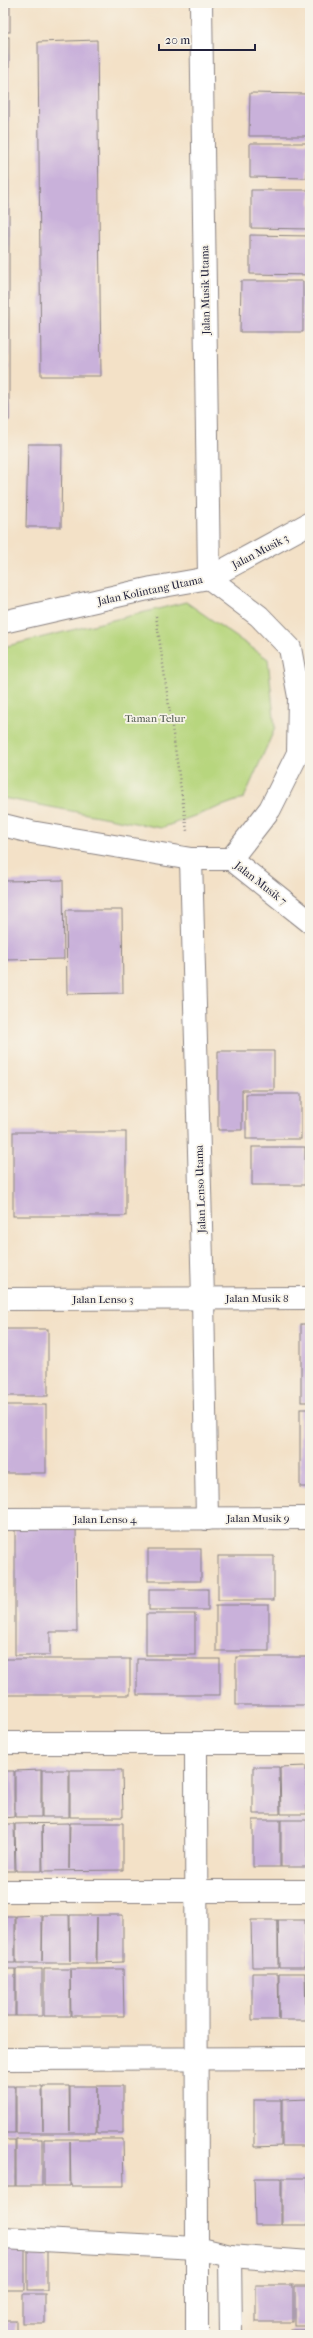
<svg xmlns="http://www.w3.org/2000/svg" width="313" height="2338" font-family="'IM FELL French Canon',serif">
  <rect width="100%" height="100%" fill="#f7f3e8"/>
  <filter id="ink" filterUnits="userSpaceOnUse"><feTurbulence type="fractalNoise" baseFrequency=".025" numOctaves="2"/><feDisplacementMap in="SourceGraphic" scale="8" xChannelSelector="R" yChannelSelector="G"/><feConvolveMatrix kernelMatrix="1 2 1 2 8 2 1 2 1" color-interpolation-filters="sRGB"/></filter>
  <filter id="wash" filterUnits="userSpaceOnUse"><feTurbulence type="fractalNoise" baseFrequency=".012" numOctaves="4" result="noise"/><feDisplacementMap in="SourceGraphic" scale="16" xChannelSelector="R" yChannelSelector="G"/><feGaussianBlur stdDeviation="0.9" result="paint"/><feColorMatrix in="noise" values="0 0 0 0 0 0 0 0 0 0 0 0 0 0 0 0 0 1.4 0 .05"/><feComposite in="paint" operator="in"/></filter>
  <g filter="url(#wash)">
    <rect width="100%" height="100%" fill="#f3e1c7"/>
    <path fill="#b7d67e" stroke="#6c7c5c" d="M 186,602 L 268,659 L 275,728 L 244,798 L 161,828 L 3,798 L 3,647 Z"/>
    <g id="blocks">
      <g fill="#c9b1da">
        <rect x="3" y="3" width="7" height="29"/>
        <rect x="3" y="37" width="6" height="383"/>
        <path d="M 97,40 L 101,376 L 41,376 L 38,42 Z"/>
        <path d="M 250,93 L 309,94 L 309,136 L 249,136 Z"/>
        <path d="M 250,143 L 308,143 L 307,178 L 250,177 Z"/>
        <path d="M 251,190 L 310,190 L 310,229 L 251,228 Z"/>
        <path d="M 250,235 L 310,236 L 310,275 L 250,274 Z"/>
        <path d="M 241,281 L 303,281 L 303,332 L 240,332 Z"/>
        <path d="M 28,444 L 62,444 L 61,527 L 26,527 Z"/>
        <path d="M 63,880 L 64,959 L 3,960 L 3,881 Z"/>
        <path d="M 66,910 L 122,910 L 123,993 L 67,994 Z"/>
        <path d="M 218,1051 L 274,1051 L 274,1090 L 242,1090 L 242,1130 L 218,1130 Z"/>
        <rect x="246" y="1094" width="55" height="45"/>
        <rect x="3" y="1106" width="2" height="34"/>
        <rect x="308" y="1109" width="2" height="35"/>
        <rect x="13" y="1132" width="113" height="84"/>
        <rect x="252" y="1147" width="53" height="38"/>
        <rect x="301" y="1324" width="9" height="78"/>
        <rect x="3" y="1329" width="45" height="67"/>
        <rect x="3" y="1405" width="43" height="68"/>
        <rect x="300" y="1409" width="10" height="78"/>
        <path d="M 15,1521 L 76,1521 L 77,1632 L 50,1632 L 50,1655 L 15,1655 Z"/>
        <rect x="148" y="1549" width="53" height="32"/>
        <rect x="218" y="1556" width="56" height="44"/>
        <rect x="149" y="1589" width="59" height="21"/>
        <rect x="216" y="1605" width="53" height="46"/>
        <rect x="146" y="1614" width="49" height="41"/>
        <rect x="236" y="1657" width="72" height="48"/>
        <rect x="3" y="1659" width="127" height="36"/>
        <rect x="137" y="1659" width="83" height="36"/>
        <path d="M 306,1766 L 307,1814 L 281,1814 L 280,1767 Z"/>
        <path d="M 307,1766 L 310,1766 L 310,1814 L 308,1814 Z"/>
        <path d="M 253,1767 L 279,1767 L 280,1814 L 253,1814 Z"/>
        <path d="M 41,1770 L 41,1817 L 15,1817 L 15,1771 Z"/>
        <rect x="42" y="1770" width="27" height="47"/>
        <path d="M 70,1770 L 122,1770 L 123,1817 L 70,1817 Z"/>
        <path d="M 3,1771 L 14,1771 L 14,1817 L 3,1818 Z"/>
        <rect x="253" y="1820" width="27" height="47"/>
        <rect x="281" y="1820" width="26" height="47"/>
        <rect x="308" y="1820" width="2" height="47"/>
        <path d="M 69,1823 L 69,1869 L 70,1823 L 123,1823 L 123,1870 L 43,1871 L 42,1825 L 42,1871 L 16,1871 L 15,1824 Z"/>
        <path d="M 3,1824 L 14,1824 L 15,1871 L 3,1871 Z"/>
        <path d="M 42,1915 L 42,1961 L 43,1915 L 69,1915 L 70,1961 L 70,1915 L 123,1915 L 123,1962 L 97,1963 L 97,1917 L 96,1963 L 16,1963 L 16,1916 Z"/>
        <rect x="3" y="1916" width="12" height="47"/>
        <path d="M 251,1920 L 278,1920 L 278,1967 L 252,1967 Z"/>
        <path d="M 278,1920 L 305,1920 L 305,1967 L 279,1967 Z"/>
        <rect x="306" y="1920" width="4" height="47"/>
        <rect x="3" y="1969" width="12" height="47"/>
        <rect x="16" y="1969" width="26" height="47"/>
        <path d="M 44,1969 L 123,1969 L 124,2016 L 71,2016 L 70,1970 L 70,2016 L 44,2016 Z"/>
        <path d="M 252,1973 L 278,1973 L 279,2019 L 279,1973 L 305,1973 L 306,2020 L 252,2020 Z"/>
        <path d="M 306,1973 L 310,1973 L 310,2020 L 307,2020 Z"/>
        <rect x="3" y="2086" width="12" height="47"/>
        <path d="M 16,2086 L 42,2086 L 43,2131 L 43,2086 L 69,2086 L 70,2131 L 70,2086 L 123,2086 L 123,2133 L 97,2133 L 97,2087 L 96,2133 L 16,2133 Z"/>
        <path d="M 308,2099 L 308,2146 L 282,2146 L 282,2100 Z"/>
        <path d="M 254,2100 L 281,2100 L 281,2146 L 254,2147 Z"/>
        <rect x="16" y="2139" width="26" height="47"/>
        <path d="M 44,2139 L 123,2139 L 124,2186 L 71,2186 L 70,2141 L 70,2186 L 44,2186 Z"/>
        <rect x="3" y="2140" width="12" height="46"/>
        <path d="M 254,2178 L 281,2178 L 281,2225 L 255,2225 Z"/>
        <rect x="282" y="2178" width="26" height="47"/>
        <rect x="5" y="2241" width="20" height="49"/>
        <rect x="28" y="2249" width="19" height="41"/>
        <rect x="256" y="2285" width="37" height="37"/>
        <rect x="295" y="2286" width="15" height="40"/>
        <rect x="22" y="2294" width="23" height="29"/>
        <rect x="3" y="2321" width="13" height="14"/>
        <rect x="291" y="2330" width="19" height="5"/>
      </g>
    </g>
  </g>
  <g filter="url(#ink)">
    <use href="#blocks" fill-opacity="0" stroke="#8a8281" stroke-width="1"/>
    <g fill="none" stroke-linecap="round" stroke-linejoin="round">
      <g stroke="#8a8281" stroke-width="24">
        <g id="minor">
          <path d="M 201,3 L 209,578"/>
          <path d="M 3,622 L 152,588 L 209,578 L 310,523"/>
          <path d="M 3,825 L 31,832 L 191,859 L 231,859 L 270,809 L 298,753 L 299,697 L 290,648 L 259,616 L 209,578"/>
          <path d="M 191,859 L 203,1298 L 207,1519"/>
          <path d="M 231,859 L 310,922"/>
          <path d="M 3,1299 L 310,1298"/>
          <path d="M 3,1519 L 310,1518"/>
          <path d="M 3,1743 L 310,1743"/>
          <path d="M 196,1745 L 197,2248 L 230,2256 L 231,2335"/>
          <path d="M 3,1891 L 310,1891"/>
          <path d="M 3,2059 L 310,2058"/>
          <path d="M 3,2238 L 197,2248 L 197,2335"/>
          <path d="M 230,2256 L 310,2262"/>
        </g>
      </g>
      <path stroke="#8a8281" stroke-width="2.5" stroke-dasharray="1 3" stroke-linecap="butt" d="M 156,616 L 187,831"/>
      <use href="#minor" stroke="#fff" stroke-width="22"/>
    </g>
  </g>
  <g text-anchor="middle" stroke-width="3.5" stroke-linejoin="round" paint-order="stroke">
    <g font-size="11" fill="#22223b" stroke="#f7f3e8">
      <text transform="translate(205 290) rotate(-91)" y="4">Jalan Musik Utama</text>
      <text transform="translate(260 551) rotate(-28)" y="4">Jalan Musik 3</text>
      <text transform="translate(150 590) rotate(-12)" y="4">Jalan Kolintang Utama</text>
      <text transform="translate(261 883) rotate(38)" y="4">Jalan Musik 7</text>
      <text transform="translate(200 1189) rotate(-92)" y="4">Jalan Lenso Utama</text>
      <text x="257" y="1302">Jalan Musik 8</text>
      <text x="103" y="1303">Jalan Lenso 3</text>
      <text x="258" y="1522">Jalan Musik 9</text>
      <text x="105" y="1523">Jalan Lenso 4</text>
    </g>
    <g font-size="11" fill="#4f584f" stroke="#f7f3e8">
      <text x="155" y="722">Taman Telur</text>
    </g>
  </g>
  <rect width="313" height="2338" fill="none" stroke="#f7f3e8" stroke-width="16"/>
  <path d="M159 44v6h96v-6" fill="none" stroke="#22223b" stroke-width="2"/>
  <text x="165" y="44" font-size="12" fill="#22223b" stroke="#f7f3e8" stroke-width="3" paint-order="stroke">20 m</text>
</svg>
